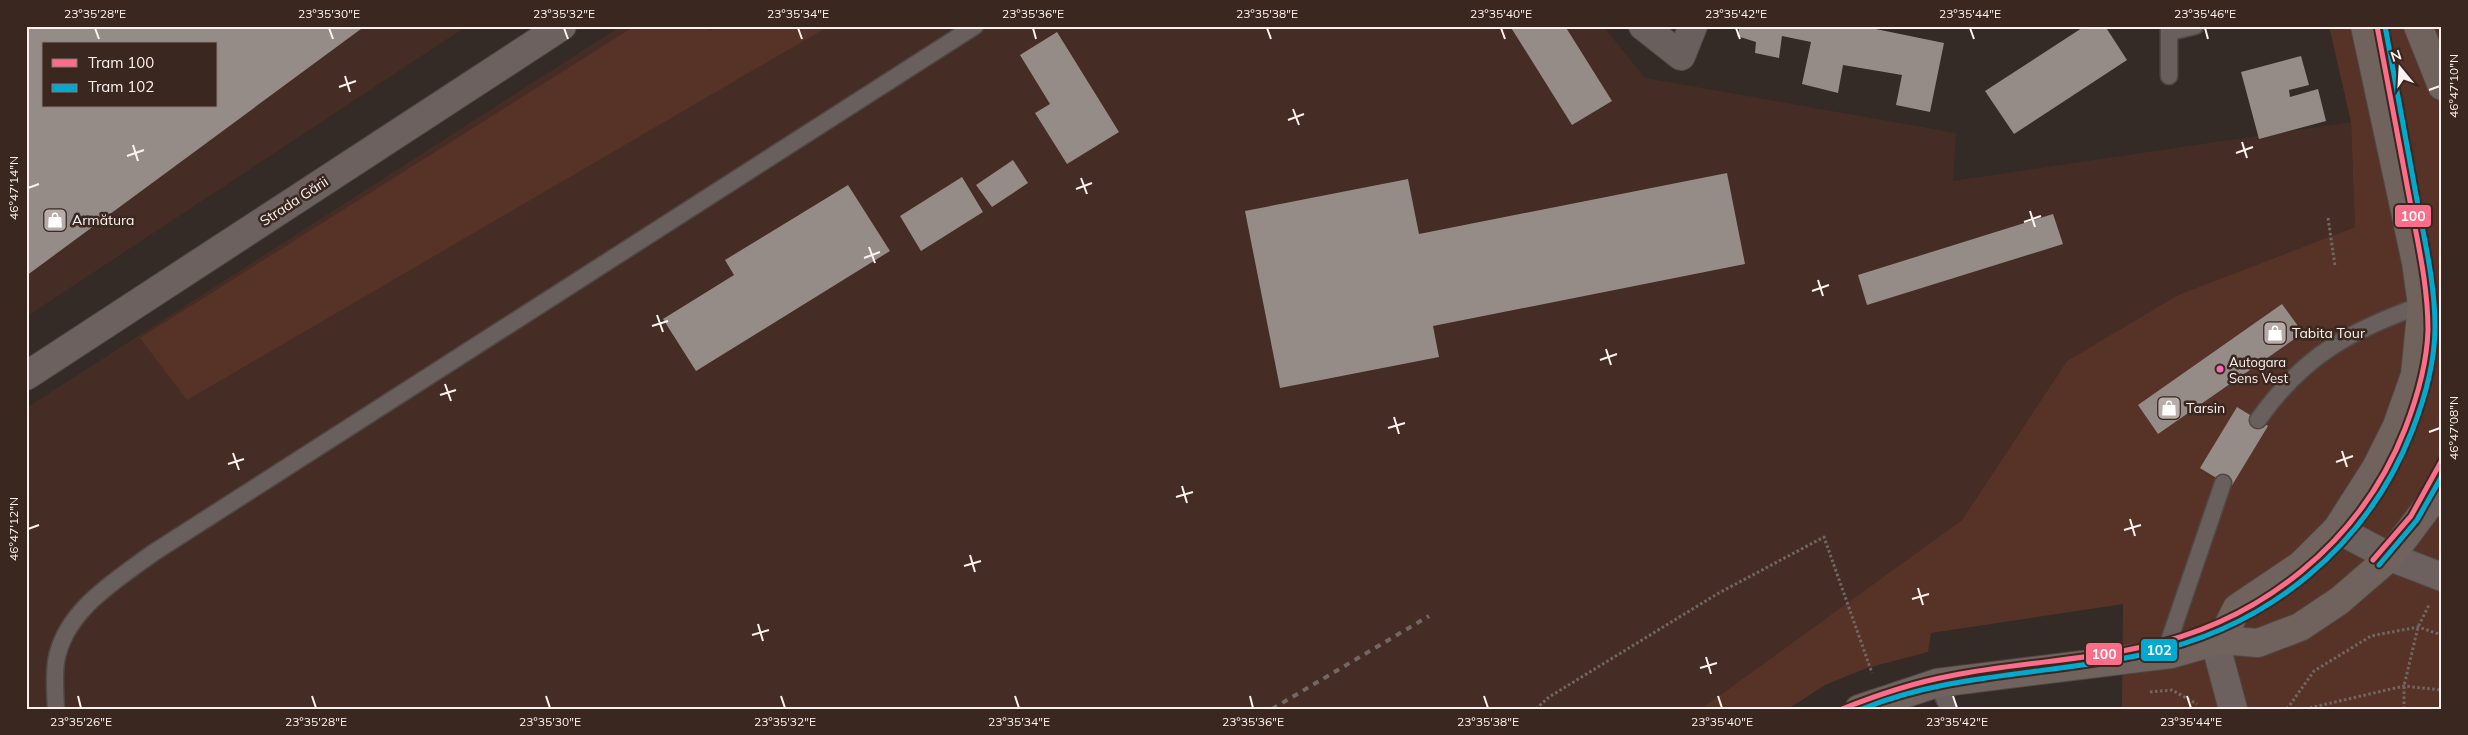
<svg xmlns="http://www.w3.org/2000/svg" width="2468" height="735" font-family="Mulish,sans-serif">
  <rect width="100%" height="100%" fill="#342a26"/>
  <g fill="#452d25" fill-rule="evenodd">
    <path d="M 26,26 L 467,26 L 26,317 ZM 44,44 L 216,44 L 216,106 L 44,106 Z"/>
    <path d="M 621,26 L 1603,26 L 1645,78 L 1956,133 L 1953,181 L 2351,122 L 2355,227 L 2178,295 L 2067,361 L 1962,520 L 1701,709 L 26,709 L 26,408 Z"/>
  </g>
  <g fill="#573327">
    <path d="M 635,26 L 704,26 L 710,31 L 718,26 L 829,26 L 187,400 L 140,338 Z"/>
    <path d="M 2329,26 L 2442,26 L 2442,709 L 2122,709 L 2123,604 L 1931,633 L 1928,652 L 1867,668 L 1825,685 L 1788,709 L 1701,709 L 1962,520 L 2067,361 L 2178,295 L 2355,227 L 2351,122 Z"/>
  </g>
  <g fill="#958b87" fill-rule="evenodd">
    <path d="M 26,26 L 365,26 L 26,276 ZM 44,44 L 216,44 L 216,106 L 44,106 Z"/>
    <path d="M 1510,26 L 1565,26 L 1612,101 L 1572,125 Z"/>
    <path d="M 1740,26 L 1861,26 L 1944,43 L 1930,112 L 1896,105 L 1902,75 L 1843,65 L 1838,93 L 1802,84 L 1811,42 L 1782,36 L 1779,58 L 1755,53 L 1756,42 L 1737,36 Z"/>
    <path d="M 2085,26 L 2105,26 L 2127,60 L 2014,134 L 1985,91 Z"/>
    <path d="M 1057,32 L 1119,132 L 1067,164 L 1035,113 L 1050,104 L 1020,55 Z"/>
    <path d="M 2301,56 L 2309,85 L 2289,90 L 2290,97 L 2318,89 L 2326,121 L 2259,139 L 2241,72 Z"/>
    <path d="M 1013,160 L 1028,183 L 992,207 L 976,185 Z"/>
    <path d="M 1727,173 L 1745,264 L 1433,326 L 1439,357 L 1280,388 L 1245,211 L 1408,179 L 1419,234 Z"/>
    <path d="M 962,177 L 983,212 L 921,251 L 900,216 Z"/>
    <path d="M 848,185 L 890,251 L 696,371 L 663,319 L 734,275 L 725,260 Z"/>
    <path d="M 2053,214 L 2063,244 L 1867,305 L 1858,275 Z"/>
    <path d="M 2282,304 L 2303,333 L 2158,434 L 2138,405 Z"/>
    <path d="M 2237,407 L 2268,426 L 2231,487 L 2200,468 Z"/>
  </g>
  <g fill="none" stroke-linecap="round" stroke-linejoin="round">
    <g stroke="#504845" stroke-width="19">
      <g id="lane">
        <path d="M 2170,32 L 2195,26"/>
        <path d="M 2169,76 L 2169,26"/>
        <path d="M 2258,420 C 2303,356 2349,331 2422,305"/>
        <path d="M 2171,654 L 2169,641 L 2223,483"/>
        <path d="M 1937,683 L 1949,709"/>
        <path d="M 56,709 C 55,693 54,677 56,662 C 64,611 115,581 153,553 L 975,26"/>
      </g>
    </g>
    <g stroke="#504845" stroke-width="30">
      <path id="street" d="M 1643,26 L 1681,56 L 1693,26"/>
    </g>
    <g stroke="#504845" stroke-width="30">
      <g id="secondary">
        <path d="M 26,376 L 562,26"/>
        <path d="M 2337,529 L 2390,557 L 2442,577"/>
        <path d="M 2215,642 L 2233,709"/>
      </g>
    </g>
    <g stroke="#504845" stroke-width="30">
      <g id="primary">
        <path d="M 2418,26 L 2442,86"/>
        <path d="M 2221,640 L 2237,608 L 2301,565 L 2337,529 L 2376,468 L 2397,426 L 2415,375 L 2422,305 L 2416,262 L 2365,26"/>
        <path d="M 1859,709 L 1937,683 L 2171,654 L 2221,640 L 2258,643 L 2300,627 L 2339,601 L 2390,557 L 2435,497 L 2442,482"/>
      </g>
    </g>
    <g stroke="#706765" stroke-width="3" stroke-dasharray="2.5 2.5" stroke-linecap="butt">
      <path d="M 2328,218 L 2335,266"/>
      <path d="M 2150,692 L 2172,690 L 2197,704"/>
      <path d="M 1536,709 L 1549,697 L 1717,594 L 1824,537 L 1872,673"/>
      <path d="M 2287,709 L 2314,671 L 2371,636 L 2418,627 L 2442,635"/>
      <path d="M 2305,709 L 2404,686 L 2442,690"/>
      <path d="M 2404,709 L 2404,686 L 2418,627 L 2429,605"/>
    </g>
    <use href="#lane" stroke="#69605d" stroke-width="16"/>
    <use href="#street" stroke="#69605d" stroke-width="28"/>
    <use href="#secondary" stroke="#6c615e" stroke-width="28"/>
    <use href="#primary" stroke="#70635e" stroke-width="28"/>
    <path stroke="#706866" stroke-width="4" stroke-dasharray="6 6" stroke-linecap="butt" d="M 1272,709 L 1429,616"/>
    <g stroke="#3a2720" stroke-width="9">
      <g id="tram-1">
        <path d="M 2373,560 L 2411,516 L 2442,460"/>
        <path d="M 1842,709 C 1877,695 1912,683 1950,676 C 2013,663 2079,661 2142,647 C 2261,622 2361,542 2405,429 C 2417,398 2427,363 2428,330 C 2428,286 2418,244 2410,201 C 2399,143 2388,85 2377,26"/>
      </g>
    </g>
    <g stroke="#3a2720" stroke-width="9">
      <g id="tram-2">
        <path d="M 2379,565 L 2417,520 L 2442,476"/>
        <path d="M 1862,709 C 1953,672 2051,675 2145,654 C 2268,627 2366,548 2412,431 C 2425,398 2435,362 2435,327 C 2435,284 2425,242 2417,200 C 2406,142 2396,84 2385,26"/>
      </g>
    </g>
    <use href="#tram-1" stroke="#fb6d88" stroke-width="5"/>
    <use href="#tram-2" stroke="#00a9ce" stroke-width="5"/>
  </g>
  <path fill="none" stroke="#fdf2ef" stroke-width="2" d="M 95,28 L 99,39M 329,28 L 333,39M 564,28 L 568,39M 798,28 L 802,39M 1033,28 L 1036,39M 1267,28 L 1271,39M 1501,28 L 1505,39M 1736,28 L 1740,39M 1970,28 L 1974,39M 2205,28 L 2208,39M 345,76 L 350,92M 339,87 L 356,81M 2429,90 L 2440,86M 1293,109 L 1299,125M 1288,120 L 1304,114M 2242,142 L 2247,158M 133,145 L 138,161M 2236,153 L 2253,147M 127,156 L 144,150M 1081,178 L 1087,194M 28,188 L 39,184M 1076,189 L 1092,183M 2030,211 L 2035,227M 2024,222 L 2041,216M 869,247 L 875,263M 864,258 L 880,252M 1818,280 L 1823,296M 1812,291 L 1829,285M 657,315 L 663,332M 652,326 L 668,321M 1606,349 L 1611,365M 1600,360 L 1617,354M 445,384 L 451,401M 440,395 L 456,390M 1394,417 L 1399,434M 1388,428 L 1405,423M 2429,432 L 2440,428M 2342,451 L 2347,467M 233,453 L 239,470M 2336,462 L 2353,456M 228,464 L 244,459M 1182,486 L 1187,503M 1176,497 L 1193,492M 2130,519 L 2135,536M 28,529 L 39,525M 2124,530 L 2141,525M 970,555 L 975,572M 964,566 L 981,561M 1918,588 L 1923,605M 1912,599 L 1929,594M 758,624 L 763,641M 752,635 L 769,630M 1706,657 L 1711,674M 1700,668 L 1717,663M 78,696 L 81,708M 312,696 L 316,708M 546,696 L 550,708M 781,696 L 785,708M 1015,696 L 1019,708M 1250,696 L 1253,708M 1484,696 L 1488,708M 1718,696 L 1722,708M 1953,696 L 1957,708M 2187,696 L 2191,708"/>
  <defs>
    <g id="shop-square" transform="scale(1.25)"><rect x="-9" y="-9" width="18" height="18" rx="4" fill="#b7aca9" stroke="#3a2720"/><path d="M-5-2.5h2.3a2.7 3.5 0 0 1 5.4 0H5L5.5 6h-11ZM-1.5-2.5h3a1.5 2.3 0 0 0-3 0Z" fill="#fff"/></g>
  </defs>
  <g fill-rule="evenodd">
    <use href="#shop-square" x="55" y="220"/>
    <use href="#shop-square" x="2275" y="333"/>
    <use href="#shop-square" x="2169" y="408"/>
  </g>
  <circle fill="#fa66b7" stroke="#3a2720" stroke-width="2" cx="2220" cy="369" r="4.5"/>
  <g text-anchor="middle" stroke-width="5" stroke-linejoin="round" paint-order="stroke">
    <g font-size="13" fill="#fdf2ef" stroke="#3a2720" text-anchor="start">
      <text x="2229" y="367">Autogara<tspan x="2229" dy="16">Sens Vest</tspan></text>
    </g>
    <g font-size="14" fill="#fdf2ef" stroke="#3a2720">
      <text transform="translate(294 201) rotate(-33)" y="5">Strada Gării</text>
    </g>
    <g font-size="14" fill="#fdf2ef" stroke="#3a2720" text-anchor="start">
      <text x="72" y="225">Armătura</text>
      <text x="2292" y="338">Tabita Tour</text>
      <text x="2186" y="413">Tarsin</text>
    </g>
  </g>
  <g stroke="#3a2720" stroke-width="2">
    <rect x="2394" y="204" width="38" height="24" rx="5" fill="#fb6d88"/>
    <rect x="2140" y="638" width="38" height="24" rx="5" fill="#00a9ce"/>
    <rect x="2085" y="642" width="38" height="24" rx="5" fill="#fb6d88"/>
  </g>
  <g font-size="14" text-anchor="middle" font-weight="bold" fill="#fff">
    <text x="2413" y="221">100</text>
    <text x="2159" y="655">102</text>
    <text x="2104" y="659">100</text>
  </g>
  <rect width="2468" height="735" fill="none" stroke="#3a2720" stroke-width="55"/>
  <rect x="42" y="42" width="175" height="65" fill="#3a2720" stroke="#887873"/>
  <rect x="52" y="59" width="25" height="8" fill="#fb6d88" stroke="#887873"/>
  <text x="88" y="68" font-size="15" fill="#fdf2ef">Tram 100</text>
  <rect x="52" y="84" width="25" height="8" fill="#00a9ce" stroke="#887873"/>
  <text x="88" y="92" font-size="15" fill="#fdf2ef">Tram 102</text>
  <g transform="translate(2400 68) rotate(342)" stroke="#3a2720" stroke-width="4" paint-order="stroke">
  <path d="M0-4L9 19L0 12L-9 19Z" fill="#fdf2ef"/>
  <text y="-8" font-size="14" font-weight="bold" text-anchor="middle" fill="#fdf2ef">N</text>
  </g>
  <rect x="28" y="28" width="2412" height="680" fill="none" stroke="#fdf2ef" stroke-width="2"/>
  <g font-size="12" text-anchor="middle" fill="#fdf2ef">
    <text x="95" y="18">23°35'28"E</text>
    <text x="329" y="18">23°35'30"E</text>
    <text x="564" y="18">23°35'32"E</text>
    <text x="798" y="18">23°35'34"E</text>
    <text x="1033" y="18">23°35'36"E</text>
    <text x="1267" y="18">23°35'38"E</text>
    <text x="1501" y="18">23°35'40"E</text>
    <text x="1736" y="18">23°35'42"E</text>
    <text x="1970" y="18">23°35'44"E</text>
    <text x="2205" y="18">23°35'46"E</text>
    <text transform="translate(2454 86) rotate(-90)" y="4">46°47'10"N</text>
    <text transform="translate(14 188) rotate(-90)" y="4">46°47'14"N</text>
    <text transform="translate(2454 428) rotate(-90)" y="4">46°47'08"N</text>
    <text transform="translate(14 529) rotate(-90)" y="4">46°47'12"N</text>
    <text x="81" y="726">23°35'26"E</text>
    <text x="316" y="726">23°35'28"E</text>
    <text x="550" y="726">23°35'30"E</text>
    <text x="785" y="726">23°35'32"E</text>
    <text x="1019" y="726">23°35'34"E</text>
    <text x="1253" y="726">23°35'36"E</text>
    <text x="1488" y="726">23°35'38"E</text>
    <text x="1722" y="726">23°35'40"E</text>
    <text x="1957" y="726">23°35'42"E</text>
    <text x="2191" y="726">23°35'44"E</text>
  </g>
</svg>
